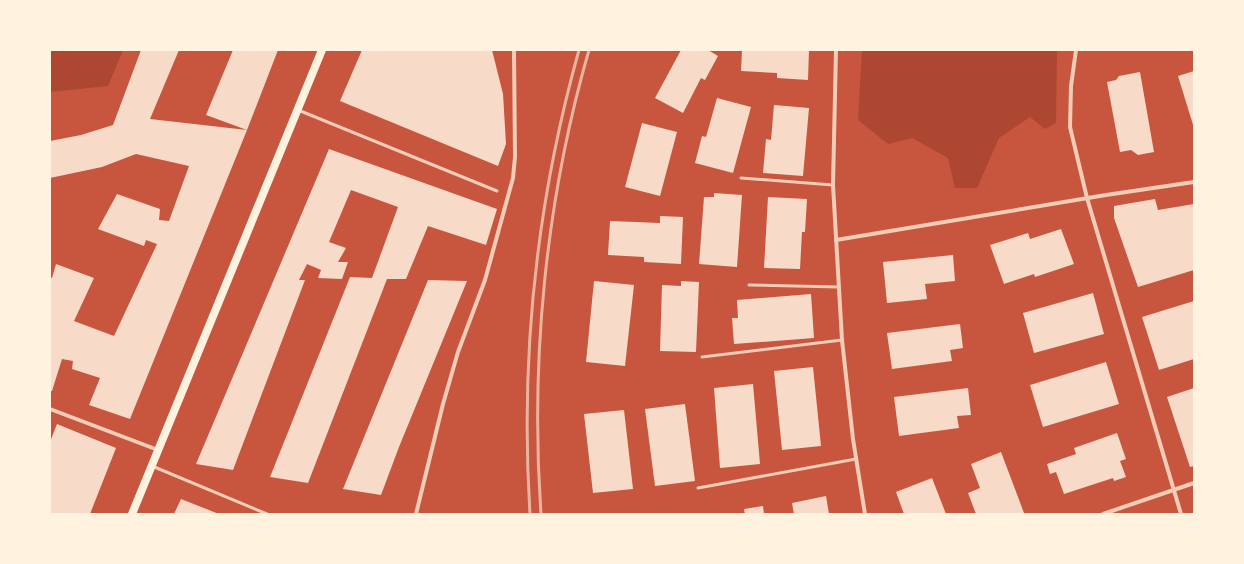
<svg xmlns="http://www.w3.org/2000/svg" width="1244" height="564" font-family="Overpass,sans-serif">
  <rect width="100%" height="100%" fill="#c8553d"/>
  <g fill="#ae4732">
    <path d="M 50,50 L 123,50 L 108,86 L 50,92 Z"/>
    <path d="M 862,50 L 1057,50 L 1056,123 L 1045,129 L 1030,117 L 999,138 L 977,188 L 955,188 L 948,158 L 912,138 L 888,144 L 858,120 Z"/>
  </g>
  <g fill="#f7dbc8">
    <path d="M 141,50 L 179,50 L 150,119 L 247,130 L 206,115 L 233,50 L 278,50 L 247,130 L 130,419 L 89,405 L 100,378 L 72,369 L 73,361 L 62,359 L 52,391 L 50,391 L 50,277 L 52,278 L 56,264 L 94,278 L 74,321 L 114,336 L 157,244 L 146,240 L 144,246 L 98,229 L 117,194 L 160,209 L 159,220 L 169,221 L 189,166 L 136,154 L 102,167 L 50,178 L 50,141 L 81,135 L 113,125 Z"/>
    <path d="M 362,50 L 492,50 L 503,94 L 506,144 L 498,166 L 340,101 Z"/>
    <path d="M 681,50 L 708,50 L 718,56 L 705,80 L 701,78 L 683,113 L 655,98 Z"/>
    <path d="M 742,50 L 809,50 L 808,80 L 777,78 L 777,73 L 741,71 Z"/>
    <path d="M 1194,71 L 1194,128 L 1178,76 Z"/>
    <path d="M 1140,72 L 1154,152 L 1138,155 L 1131,150 L 1120,152 L 1107,82 L 1116,80 L 1119,76 Z"/>
    <path d="M 717,98 L 751,107 L 733,173 L 695,163 L 702,136 L 706,137 Z"/>
    <path d="M 774,105 L 809,108 L 803,176 L 763,173 L 766,139 L 771,140 Z"/>
    <path d="M 642,123 L 677,132 L 660,196 L 625,187 Z"/>
    <path d="M 329,149 L 497,209 L 486,245 L 428,226 L 406,279 L 387,279 L 308,483 L 270,477 L 350,277 L 372,278 L 398,207 L 351,190 L 329,242 L 346,248 L 338,262 L 348,262 L 342,279 L 318,278 L 321,270 L 307,264 L 299,280 L 305,280 L 233,470 L 196,464 Z"/>
    <path d="M 714,193 L 742,195 L 737,267 L 699,264 L 704,197 L 714,197 Z"/>
    <path d="M 768,197 L 807,199 L 805,232 L 802,232 L 800,269 L 764,268 Z"/>
    <path d="M 1155,199 L 1158,210 L 1194,204 L 1194,270 L 1138,287 L 1114,218 L 1114,206 Z"/>
    <path d="M 660,216 L 683,217 L 681,264 L 644,262 L 644,257 L 608,255 L 610,221 L 660,223 Z"/>
    <path d="M 1061,229 L 1074,264 L 1035,277 L 1034,274 L 1004,284 L 990,245 L 1028,233 L 1030,239 Z"/>
    <path d="M 953,255 L 955,281 L 925,284 L 927,299 L 887,303 L 883,262 Z"/>
    <path d="M 428,280 L 467,281 L 399,447 L 381,495 L 343,489 Z"/>
    <path d="M 594,281 L 634,285 L 625,366 L 586,362 Z"/>
    <path d="M 681,281 L 699,282 L 696,352 L 660,351 L 662,285 L 681,286 Z"/>
    <path d="M 1093,293 L 1104,334 L 1034,353 L 1023,313 Z"/>
    <path d="M 811,294 L 814,338 L 734,344 L 732,318 L 738,318 L 737,300 Z"/>
    <path d="M 1194,301 L 1194,359 L 1159,370 L 1142,317 Z"/>
    <path d="M 960,324 L 963,348 L 950,350 L 952,361 L 892,369 L 887,333 Z"/>
    <path d="M 1106,362 L 1119,404 L 1043,427 L 1030,385 Z"/>
    <path d="M 813,367 L 821,446 L 782,450 L 774,371 Z"/>
    <path d="M 753,384 L 760,464 L 720,468 L 714,388 Z"/>
    <path d="M 968,388 L 971,415 L 957,416 L 959,428 L 899,436 L 894,397 Z"/>
    <path d="M 1194,388 L 1194,466 L 1190,467 L 1167,397 Z"/>
    <path d="M 685,404 L 695,481 L 655,486 L 645,409 Z"/>
    <path d="M 624,410 L 633,489 L 593,493 L 584,414 Z"/>
    <path d="M 57,424 L 116,448 L 90,514 L 50,514 L 50,442 Z"/>
    <path d="M 1117,433 L 1126,459 L 1120,461 L 1126,477 L 1114,481 L 1113,478 L 1064,494 L 1056,472 L 1050,474 L 1047,464 L 1076,454 L 1074,448 Z"/>
    <path d="M 1001,452 L 1024,513 L 1021,514 L 976,514 L 968,493 L 980,488 L 971,464 Z"/>
    <path d="M 932,478 L 946,514 L 904,514 L 896,492 Z"/>
    <path d="M 826,496 L 829,514 L 794,514 L 792,503 Z"/>
    <path d="M 181,499 L 219,514 L 174,514 Z"/>
    <path d="M 763,506 L 764,514 L 745,514 L 744,509 Z"/>
  </g>
  <g fill="none" stroke-linecap="round" stroke-linejoin="round">
    <g stroke="#f1ccb7" stroke-width="3">
      <path d="M 298,110 L 497,191"/>
      <path d="M 741,178 L 833,185"/>
      <path d="M 749,285 L 839,287"/>
      <path d="M 702,357 L 842,340"/>
      <path d="M 152,466 L 267,514"/>
      <path d="M 698,488 L 856,459"/>
    </g>
    <g stroke="#f1ccb7" stroke-width="4">
      <path d="M 836,50 L 833,185 L 842,340 L 853,439 L 865,514"/>
      <path d="M 1076,50 L 1071,86 L 1070,127 L 1087,198 L 1181,514"/>
      <path d="M 836,240 L 1106,195 L 1194,182"/>
      <path d="M 50,409 L 158,450"/>
      <path d="M 416,514 L 443,404 L 458,352 L 485,280 L 513,178 L 515,157 L 514,50"/>
      <path d="M 1103,514 L 1194,483"/>
    </g>
    <path stroke="#fff3e0" stroke-width="8" d="M 132,514 L 322,50"/>
    <g stroke="#e9b49f" stroke-width="3">
      <path d="M 530,514 C 520,358 537,200 579,50"/>
      <path d="M 541,514 C 530,359 546,199 589,50"/>
    </g>
  </g>
  <rect width="1244" height="564" fill="none" stroke="#fff3e0" stroke-width="102"/>
</svg>
